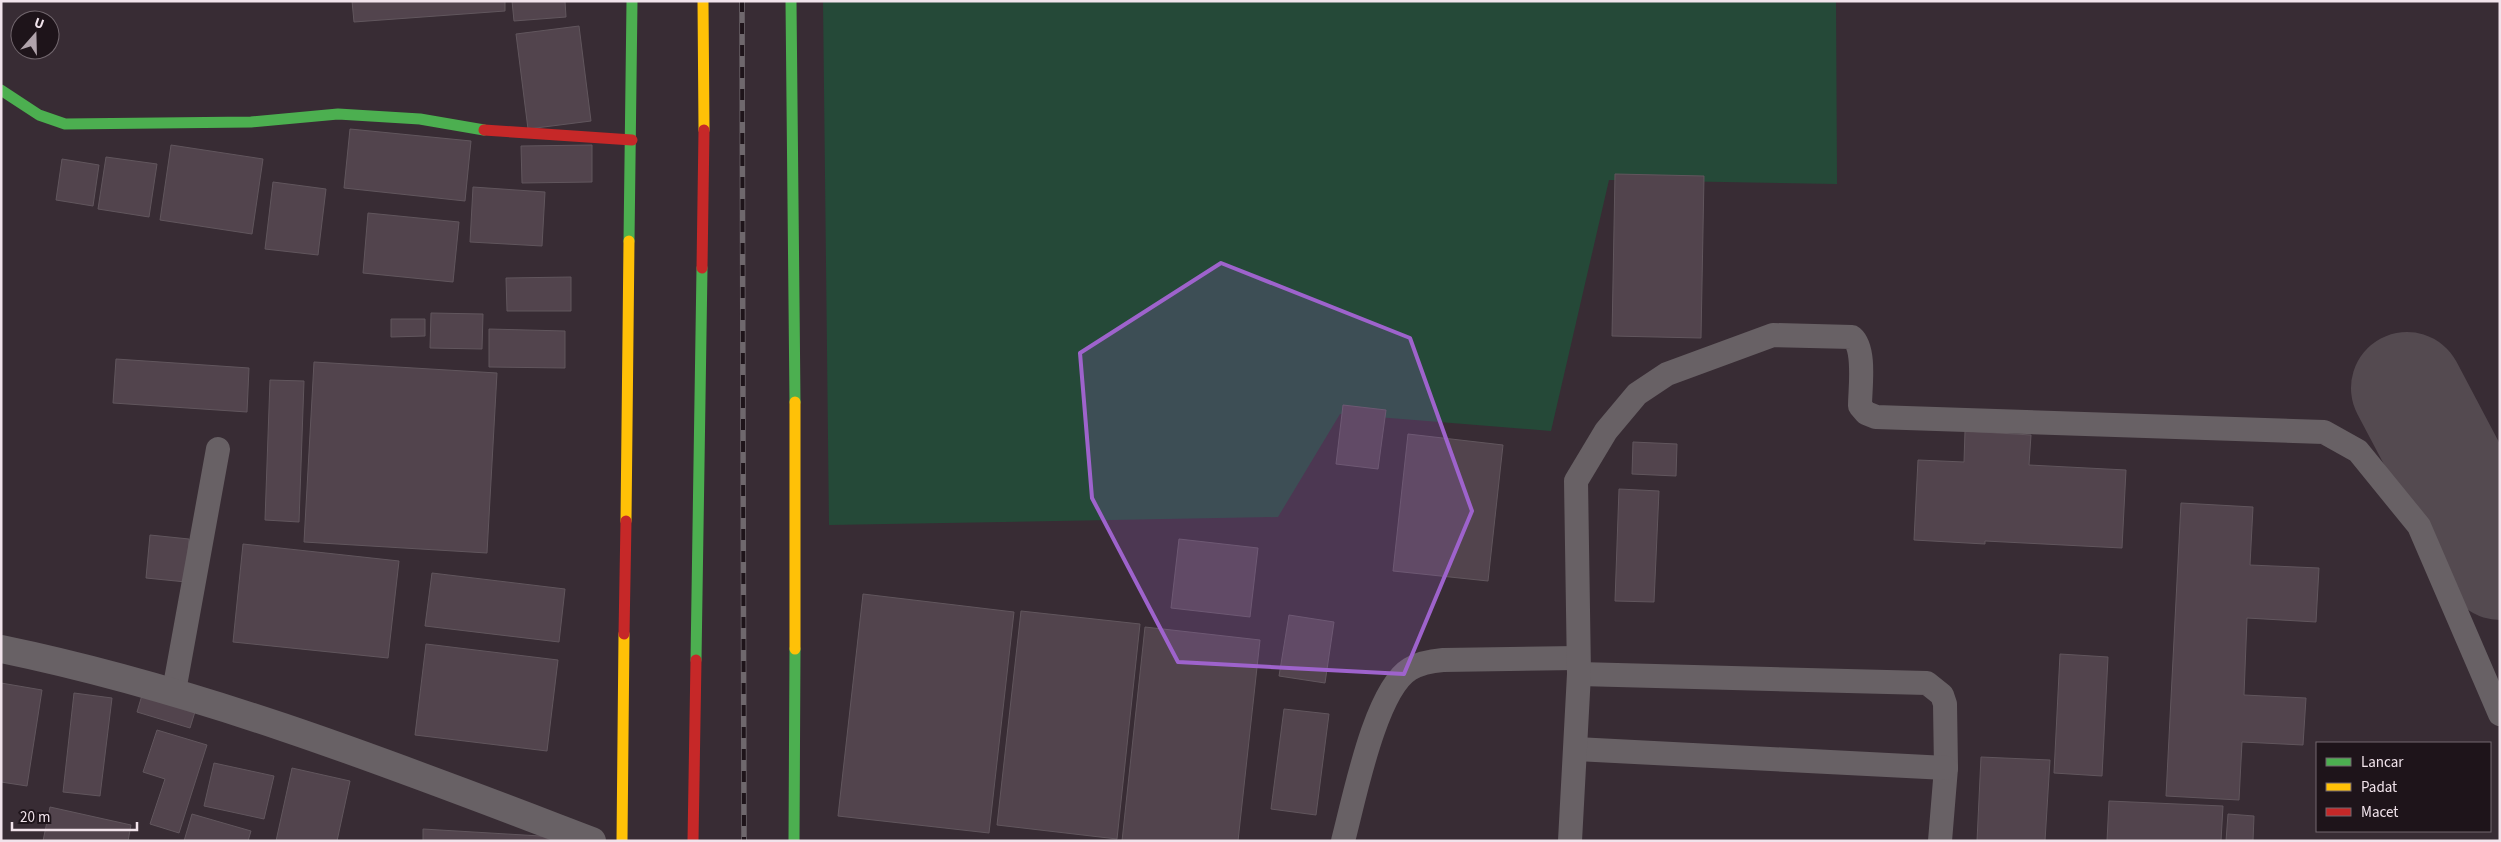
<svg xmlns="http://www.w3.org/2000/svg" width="2501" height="842" font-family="'Source Sans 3',sans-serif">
  <rect width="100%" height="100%" fill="#382c34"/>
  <path fill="#254938" d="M 823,1 L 1836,1 L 1837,184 L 1609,180 L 1551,431 L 1340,414 L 1278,517 L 829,525 Z"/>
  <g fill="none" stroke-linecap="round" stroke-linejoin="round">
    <path stroke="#544a50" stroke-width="112" d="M 2407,388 L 2500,564"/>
  </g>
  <g fill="#52444d" stroke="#61565d">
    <path d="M 352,1 L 505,1 L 505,11 L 354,22 Z"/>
    <path d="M 512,1 L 565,1 L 566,17 L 514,21 Z"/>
    <path d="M 579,26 L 591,121 L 528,129 L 516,34 Z"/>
    <path d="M 350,129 L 471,141 L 465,201 L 344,188 Z"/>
    <path d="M 171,145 L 263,159 L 252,234 L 160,220 Z"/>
    <path d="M 592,145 L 592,182 L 522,183 L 521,146 Z"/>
    <path d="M 106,157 L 157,164 L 149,217 L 98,209 Z"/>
    <path d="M 62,159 L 99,165 L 93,206 L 56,200 Z"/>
    <path d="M 1615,174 L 1704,176 L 1701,338 L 1612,336 Z"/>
    <path d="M 273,182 L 326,189 L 318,255 L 265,249 Z"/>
    <path d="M 473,187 L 545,192 L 542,246 L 470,242 Z"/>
    <path d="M 368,213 L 459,222 L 453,282 L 363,273 Z"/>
    <path d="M 571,277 L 571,311 L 507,311 L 506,278 Z"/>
    <path d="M 431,313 L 483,314 L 482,349 L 430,348 Z"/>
    <path d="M 391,319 L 425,319 L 425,336 L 391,337 Z"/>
    <path d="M 489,329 L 565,331 L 565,368 L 489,367 Z"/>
    <path d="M 116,359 L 249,368 L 247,412 L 113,403 Z"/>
    <path d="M 314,362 L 497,373 L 487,553 L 304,542 Z"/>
    <path d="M 270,380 L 304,381 L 299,522 L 265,520 Z"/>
    <path d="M 1343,405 L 1386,410 L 1378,469 L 1336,464 Z"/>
    <path d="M 1965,431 L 2031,435 L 2029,465 L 2126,470 L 2122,548 L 1985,541 L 1985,544 L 1914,540 L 1918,460 L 1964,462 Z"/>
    <path d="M 1408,434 L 1503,445 L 1488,581 L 1393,571 Z"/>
    <path d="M 1633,442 L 1677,444 L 1676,476 L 1632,474 Z"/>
    <path d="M 1619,489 L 1659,491 L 1654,602 L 1615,601 Z"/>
    <path d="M 2181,503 L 2253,507 L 2250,565 L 2319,568 L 2316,622 L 2247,618 L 2244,695 L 2306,698 L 2303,745 L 2242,742 L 2239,800 L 2166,796 Z"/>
    <path d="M 150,535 L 189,539 L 186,582 L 146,578 Z"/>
    <path d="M 1179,539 L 1258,548 L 1250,617 L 1171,608 Z"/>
    <path d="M 243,544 L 399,561 L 388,658 L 233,642 Z"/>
    <path d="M 432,573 L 565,589 L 559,642 L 425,626 Z"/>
    <path d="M 863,594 L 1014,612 L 989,833 L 838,816 Z"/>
    <path d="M 1021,611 L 1140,624 L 1117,839 L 997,825 Z"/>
    <path d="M 1289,615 L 1334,622 L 1325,683 L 1279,676 Z"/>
    <path d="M 1145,627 L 1260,640 L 1238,841 L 1122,841 Z"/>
    <path d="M 426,644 L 558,660 L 547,751 L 415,735 Z"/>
    <path d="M 2060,654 L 2108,657 L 2102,776 L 2054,773 Z"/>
    <path d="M 1,683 L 42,690 L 27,786 L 1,782 Z"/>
    <path d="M 145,685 L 198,702 L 190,728 L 137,712 Z"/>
    <path d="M 74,693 L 112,698 L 100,796 L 63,792 Z"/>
    <path d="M 1284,709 L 1329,714 L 1316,815 L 1271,809 Z"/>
    <path d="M 157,730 L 207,745 L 179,833 L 150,824 L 165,779 L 143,772 Z"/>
    <path d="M 1981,757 L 2050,760 L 2045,841 L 1977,841 Z"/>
    <path d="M 214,763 L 274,776 L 264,819 L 204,806 Z"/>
    <path d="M 292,768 L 350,781 L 337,841 L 276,841 Z"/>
    <path d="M 2109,801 L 2223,806 L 2221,841 L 2107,841 Z"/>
    <path d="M 50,807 L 131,825 L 128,841 L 43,841 Z"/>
    <path d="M 192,814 L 251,831 L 248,841 L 184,841 Z"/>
    <path d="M 2228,814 L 2254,816 L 2253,841 L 2226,841 Z"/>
    <path d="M 423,829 L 557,837 L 557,841 L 423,841 Z"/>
  </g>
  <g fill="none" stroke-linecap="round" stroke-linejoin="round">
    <g stroke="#686165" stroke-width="24">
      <path d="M 1579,674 L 1927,683 L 1942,695 L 1945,704 L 1946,768 L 1940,841"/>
      <path d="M 174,691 L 218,449"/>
      <path d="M 1576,749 L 1946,768"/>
      <path d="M 1343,841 C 1354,800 1375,690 1410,669 C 1420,663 1431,661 1443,660 L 1577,658"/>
      <path d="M 1570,841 L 1579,674 L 1576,481 L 1606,431 L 1637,394 L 1667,374 L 1773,335 L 1852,337 C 1866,349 1860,388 1860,406 L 1866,413 L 1876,417 L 2324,432 L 2358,451 L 2419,526 L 2500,714"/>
    </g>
    <path stroke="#686165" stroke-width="28" d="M 1,649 C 205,691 398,767 592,841"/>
    <g stroke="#4caf50" stroke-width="11">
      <path d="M 791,1 L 795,402"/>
      <path d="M 1,90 L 39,115 L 65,124 L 251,122 L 338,114 L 420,119 L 484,130"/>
      <path d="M 629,241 L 632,1"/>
      <path d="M 696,660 L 702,268"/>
      <path d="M 794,841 L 795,649"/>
    </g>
    <g stroke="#ffc107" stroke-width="11">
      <path d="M 703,1 L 704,130"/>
      <path d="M 795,402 L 795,649"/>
      <path d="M 626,521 L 629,241"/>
      <path d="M 622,841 L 624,634"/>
    </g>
    <g stroke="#c62828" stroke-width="11">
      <path d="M 484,130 L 632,140"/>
      <path d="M 702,268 L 704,130"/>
      <path d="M 624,634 L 626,521"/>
      <path d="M 693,841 L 696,660"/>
    </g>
    <g stroke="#6f686d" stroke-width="5.5">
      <path id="rail" d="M 742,1 L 744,841"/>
    </g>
    <use href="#rail" stroke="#1e141a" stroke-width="4" stroke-dasharray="11" stroke-linecap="butt"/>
  </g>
  <path fill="#9e63cc" fill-opacity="0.2" stroke="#9e63cc" stroke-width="4" stroke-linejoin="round" d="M 1221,263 L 1410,338 L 1472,511 L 1404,674 L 1178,662 L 1092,498 L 1080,353 Z"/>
  <rect width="2501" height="842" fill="none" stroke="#f1e3eb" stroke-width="5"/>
  <rect x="2316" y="742" width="175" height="90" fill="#1e141a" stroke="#72676e"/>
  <rect x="2326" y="758" width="25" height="8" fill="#4caf50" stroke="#72676e"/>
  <text x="2361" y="767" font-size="15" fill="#f1e3eb">Lancar</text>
  <rect x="2326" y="783" width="25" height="8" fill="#ffc107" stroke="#72676e"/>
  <text x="2361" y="792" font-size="15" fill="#f1e3eb">Padat</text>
  <rect x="2326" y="808" width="25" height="8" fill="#c62828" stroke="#72676e"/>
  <text x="2361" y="817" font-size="15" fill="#f1e3eb">Macet</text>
  <g transform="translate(35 35) rotate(20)"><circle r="24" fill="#1e141a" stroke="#72676e"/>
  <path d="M0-4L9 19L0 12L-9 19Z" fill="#b0a3ab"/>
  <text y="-8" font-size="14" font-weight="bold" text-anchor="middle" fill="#f1e3eb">U</text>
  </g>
  <path d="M12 822v8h125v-8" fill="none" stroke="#f1e3eb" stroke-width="2.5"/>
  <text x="20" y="822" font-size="15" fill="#f1e3eb" stroke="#1e141a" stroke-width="4" paint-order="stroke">20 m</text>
</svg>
